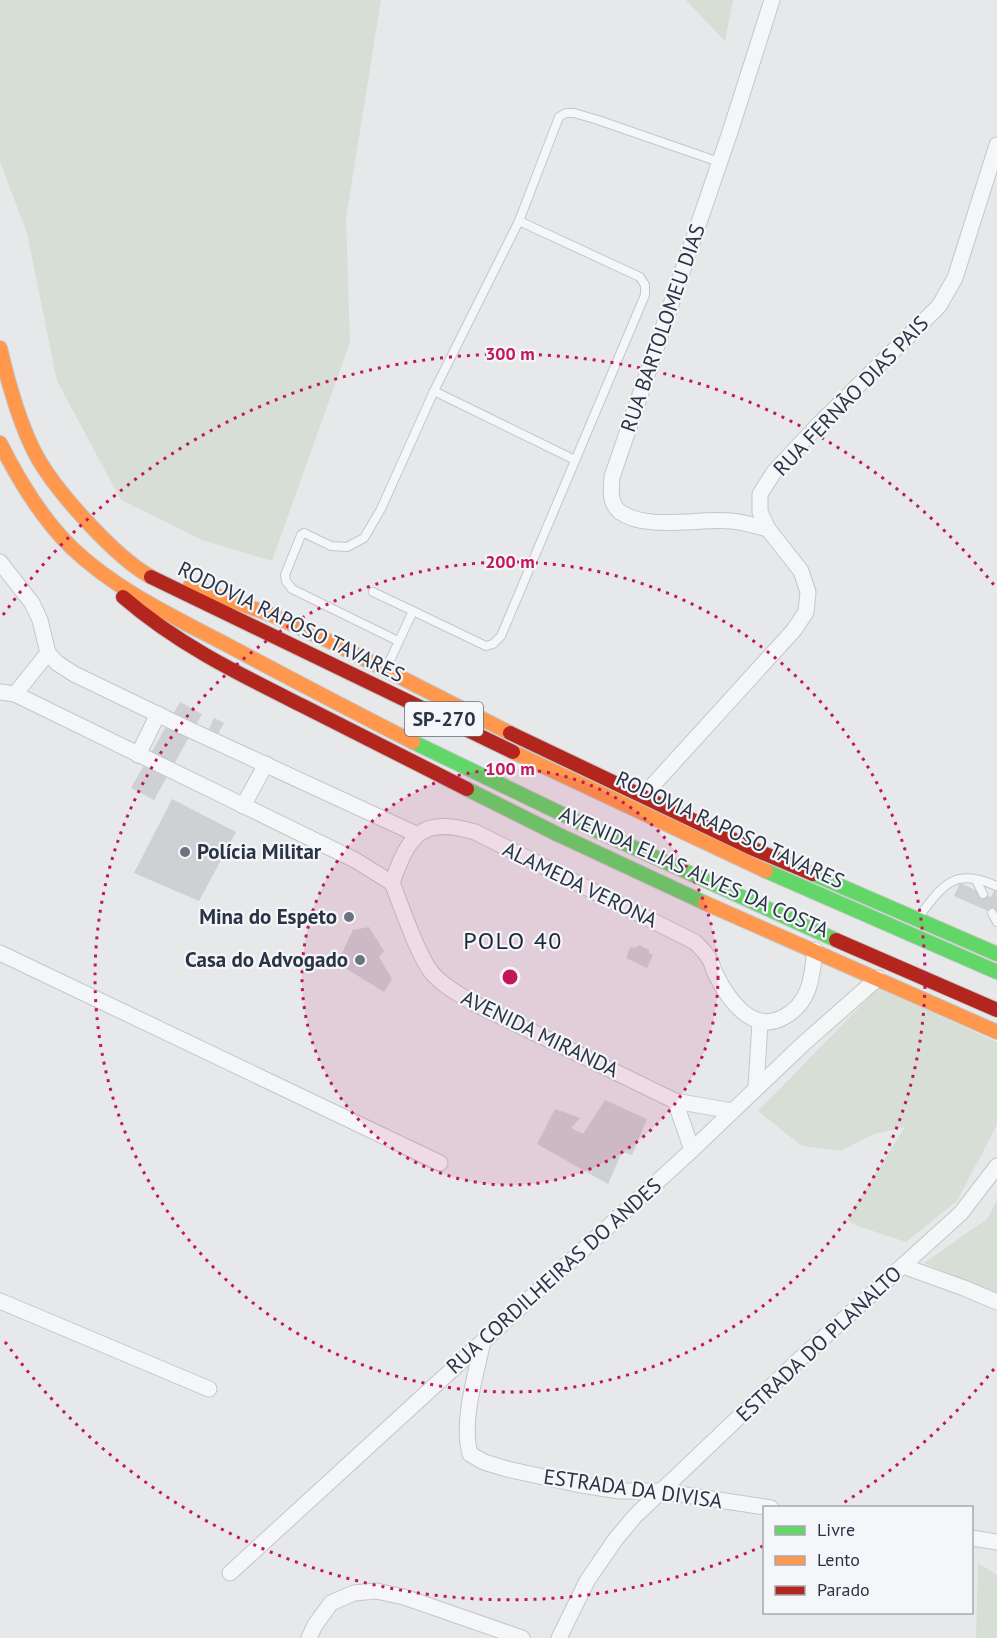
<svg xmlns="http://www.w3.org/2000/svg" width="997" height="1638" font-family="'PT Sans',sans-serif">
  <rect width="100%" height="100%" fill="#e6e8ea"/>
  <g fill="#d6ded6">
    <path d="M 0,0 L 381,0 L 346,218 L 350,342 L 272,561 L 202,540 L 121,500 L 57,381 L 27,233 L 0,162 Z"/>
    <path d="M 686,0 L 733,0 L 725,41 Z"/>
    <path d="M 878,988 L 997,1042 L 997,1125 L 957,1201 L 906,1242 L 855,1225 L 847,1219 L 905,1127 L 874,1134 L 841,1151 L 802,1146 L 758,1111 Z"/>
    <path d="M 997,1200 L 997,1294 L 924,1263 L 987,1219 Z"/>
    <path d="M 978,1563 L 997,1575 L 997,1638 L 976,1638 Z"/>
  </g>
  <g fill="#ced0d3">
    <path d="M 180,702 L 202,714 L 154,800 L 131,788 Z"/>
    <path d="M 214,718 L 224,723 L 218,734 L 209,729 Z"/>
    <path d="M 172,799 L 236,832 L 199,901 L 134,873 Z"/>
    <path d="M 960,883 L 991,897 L 997,885 L 997,915 L 954,896 Z"/>
    <path d="M 369,927 L 384,951 L 379,957 L 392,979 L 384,992 L 337,963 L 353,930 Z"/>
    <path d="M 639,945 L 649,950 L 649,953 L 653,955 L 647,968 L 626,958 L 630,947 L 635,948 Z"/>
    <path d="M 605,1100 L 647,1119 L 632,1155 L 622,1152 L 608,1184 L 537,1144 L 555,1109 L 580,1118 L 571,1128 L 583,1134 Z"/>
  </g>
  <g fill="none" stroke-linecap="round" stroke-linejoin="round">
    <g stroke="#c4c6c8" stroke-width="10">
      <g id="lane">
        <path d="M 434,391 L 575,460"/>
        <path d="M 373,592 L 413,611 L 386,669"/>
        <path d="M 413,611 L 486,646 L 493,644 L 501,636 L 645,295 L 645,285 L 640,277 L 519,221"/>
        <path d="M 398,641 L 292,589 L 286,581 L 285,575 L 301,535 L 304,533 L 331,546 L 347,547 L 364,538 L 381,509 L 434,391 L 519,221 L 559,117 L 566,113 L 574,113 L 598,120 L 719,162"/>
        <path d="M 976,880 L 983,894"/>
        <path d="M 992,913 L 997,922"/>
        <path d="M 918,918 C 941,887 954,866 996,886"/>
      </g>
    </g>
    <g stroke="#c4c6c8" stroke-width="17">
      <g id="street">
        <path d="M 768,529 C 756,526 744,522 731,521 C 700,518 647,531 620,512 C 609,503 611,490 612,477 L 730,132 L 772,0"/>
        <path d="M 0,562 L 32,603 L 40,620 L 48,653 L 57,663 L 74,674 L 184,727 L 416,834"/>
        <path d="M 0,692 L 15,694 L 355,860 L 392,883"/>
        <path d="M 15,694 L 48,653"/>
        <path d="M 138,755 L 158,714"/>
        <path d="M 643,796 L 794,630 L 806,612 L 808,592 L 801,571 L 768,529 L 760,512 L 760,494 L 774,472 L 819,424 L 939,306 L 955,278 L 997,145"/>
        <path d="M 243,806 L 266,764"/>
        <path d="M 392,883 C 409,835 421,816 475,832 L 695,942 C 700,947 706,953 710,960 C 712,964 713,968 715,973 C 727,998 752,1035 784,1017 C 810,1003 812,978 815,950"/>
        <path d="M 392,883 C 402,907 417,954 432,973 C 443,986 459,994 473,1003 L 675,1101 L 732,1111"/>
        <path d="M 0,953 L 440,1163"/>
        <path d="M 756,1088 L 760,1022"/>
        <path d="M 675,1101 L 692,1150"/>
        <path d="M 903,1266 L 964,1288 L 997,1302"/>
        <path d="M 0,1301 L 209,1389"/>
        <path d="M 483,1341 C 476,1375 461,1420 470,1454 L 484,1462 L 507,1469 L 576,1484 L 619,1491 L 660,1491 L 771,1508"/>
        <path d="M 972,1538 L 997,1542"/>
        <path d="M 230,1573 L 692,1150 L 803,1044 L 878,978"/>
        <path d="M 309,1638 L 315,1625 L 331,1603 L 354,1593 L 376,1591 L 404,1597 L 522,1638"/>
        <path d="M 559,1638 L 587,1581 L 615,1540 L 635,1516 L 801,1358 L 961,1213 L 997,1166"/>
      </g>
    </g>
    <g stroke="#c4c6c8" stroke-width="16">
      <g id="fast">
        <path d="M 413,742 L 593,829 L 836,940"/>
        <path d="M 467,789 L 557,834 L 705,903"/>
        <path d="M 766,871 L 997,972"/>
        <path d="M 813,874 L 997,954"/>
      </g>
    </g>
    <g stroke="#c4c6c8" stroke-width="16">
      <g id="slow">
        <path d="M 0,348 C 8,382 18,418 33,449 C 51,487 115,557 151,577"/>
        <path d="M 0,443 C 19,481 41,518 72,548 C 117,591 176,618 231,647 C 291,679 352,711 413,742"/>
        <path d="M 190,586 L 272,615 L 333,643 L 510,733"/>
        <path d="M 513,752 L 766,871"/>
        <path d="M 705,903 L 997,1032"/>
      </g>
    </g>
    <g stroke="#c4c6c8" stroke-width="16">
      <g id="jam">
        <path d="M 151,577 L 513,752"/>
        <path d="M 123,597 C 177,644 239,674 303,706 C 358,734 412,761 467,789"/>
        <path d="M 510,733 L 749,847 L 813,874"/>
        <path d="M 836,940 L 997,1010"/>
      </g>
    </g>
    <use href="#lane" stroke="#f5f6f7" stroke-width="8"/>
    <use href="#street" stroke="#f5f6f7" stroke-width="15"/>
    <use href="#fast" stroke="#63d668" stroke-width="14"/>
    <use href="#slow" stroke="#ff974d" stroke-width="14"/>
    <use href="#jam" stroke="#b3261e" stroke-width="14"/>
  </g>
  <circle cx="510" cy="977" r="208" fill="#c2185b" fill-opacity=".12"/>
  <g fill="none" stroke="#c2185b" stroke-width="3" stroke-dasharray="3 6">
    <circle cx="510" cy="977" r="208"/>
    <circle cx="510" cy="977" r="415"/>
    <path d="M994 1369A623 623 0 0 1 840 1505M763 1546A623 623 0 0 1 3 1339M3 615A623 623 0 0 1 994 585"/>
  </g>
  <g fill="#6c737f" stroke="#f4f6f9" stroke-width="2">
    <circle cx="185" cy="852" r="6"/>
    <circle cx="349" cy="917" r="6"/>
    <circle cx="360" cy="960" r="6"/>
  </g>
  <g text-anchor="middle" stroke-width="4.5" stroke-linejoin="round" paint-order="stroke">
    <rect fill="#f4f6f9" stroke="#676e7b" stroke-width="1.5" x="405" y="702" width="78" height="34" rx="4.5"/>
    <g font-size="20" font-weight="bold" fill="#2b3445">
      <text x="444" y="726">SP-270</text>
    </g>
    <g font-size="21" fill="#2b3445" stroke="#f4f6f9">
      <text transform="translate(663 328) rotate(-71)" y="7">RUA BARTOLOMEU DIAS</text>
      <text transform="translate(851 396) rotate(-46)" y="7">RUA FERNÃO DIAS PAIS</text>
      <text transform="translate(291 622) rotate(26)" y="7">RODOVIA RAPOSO TAVARES</text>
      <text transform="translate(730 830) rotate(25)" y="7">RODOVIA RAPOSO TAVARES</text>
      <text transform="translate(694 872) rotate(24)" y="7">AVENIDA ELIAS ALVES DA COSTA</text>
      <text transform="translate(580 885) rotate(26)" y="7">ALAMEDA VERONA</text>
      <text transform="translate(540 1034) rotate(26)" y="7">AVENIDA MIRANDA</text>
      <text transform="translate(554 1276) rotate(-42)" y="7">RUA CORDILHEIRAS DO ANDES</text>
      <text transform="translate(819 1344) rotate(-43)" y="7">ESTRADA DO PLANALTO</text>
      <text transform="translate(633 1489) rotate(8)" y="7">ESTRADA DA DIVISA</text>
    </g>
    <g font-size="21" font-weight="bold" fill="#2b3445" stroke="#f4f6f9" text-anchor="end">
      <text x="197" y="859" text-anchor="start">Polícia Militar</text>
      <text x="337" y="924">Mina do Espeto</text>
      <text x="348" y="967">Casa do Advogado</text>
    </g>
    <g font-size="24" letter-spacing="1.5" fill="#1d2536" stroke="#f4f6f9">
      <text x="513" y="949">POLO 40</text>
    </g>
  </g>
  <circle cx="510" cy="977" r="9" fill="#c2185b" stroke="#f4f6f9" stroke-width="3"/>
  <g font-size="18" text-anchor="middle" font-weight="bold" fill="#c2185b" stroke="#f4f6f9" stroke-width="4.5" stroke-linejoin="round" paint-order="stroke">
    <text x="510" y="360">300 m</text>
    <text x="510" y="568">200 m</text>
    <text x="510" y="775">100 m</text>
  </g>
  <rect x="763" y="1506" width="210" height="108" fill="#f4f6f9" stroke="#a4a8b1" stroke-width="1.5"/>
  <rect x="775" y="1526" width="30" height="9" fill="#63d668" stroke="#a4a8b1" stroke-width="1.5"/>
  <text x="817" y="1536" font-size="18" fill="#2b3445">Livre</text>
  <rect x="775" y="1556" width="30" height="9" fill="#ff974d" stroke="#a4a8b1" stroke-width="1.5"/>
  <text x="817" y="1566" font-size="18" fill="#2b3445">Lento</text>
  <rect x="775" y="1586" width="30" height="9" fill="#b3261e" stroke="#a4a8b1" stroke-width="1.5"/>
  <text x="817" y="1596" font-size="18" fill="#2b3445">Parado</text>
</svg>
